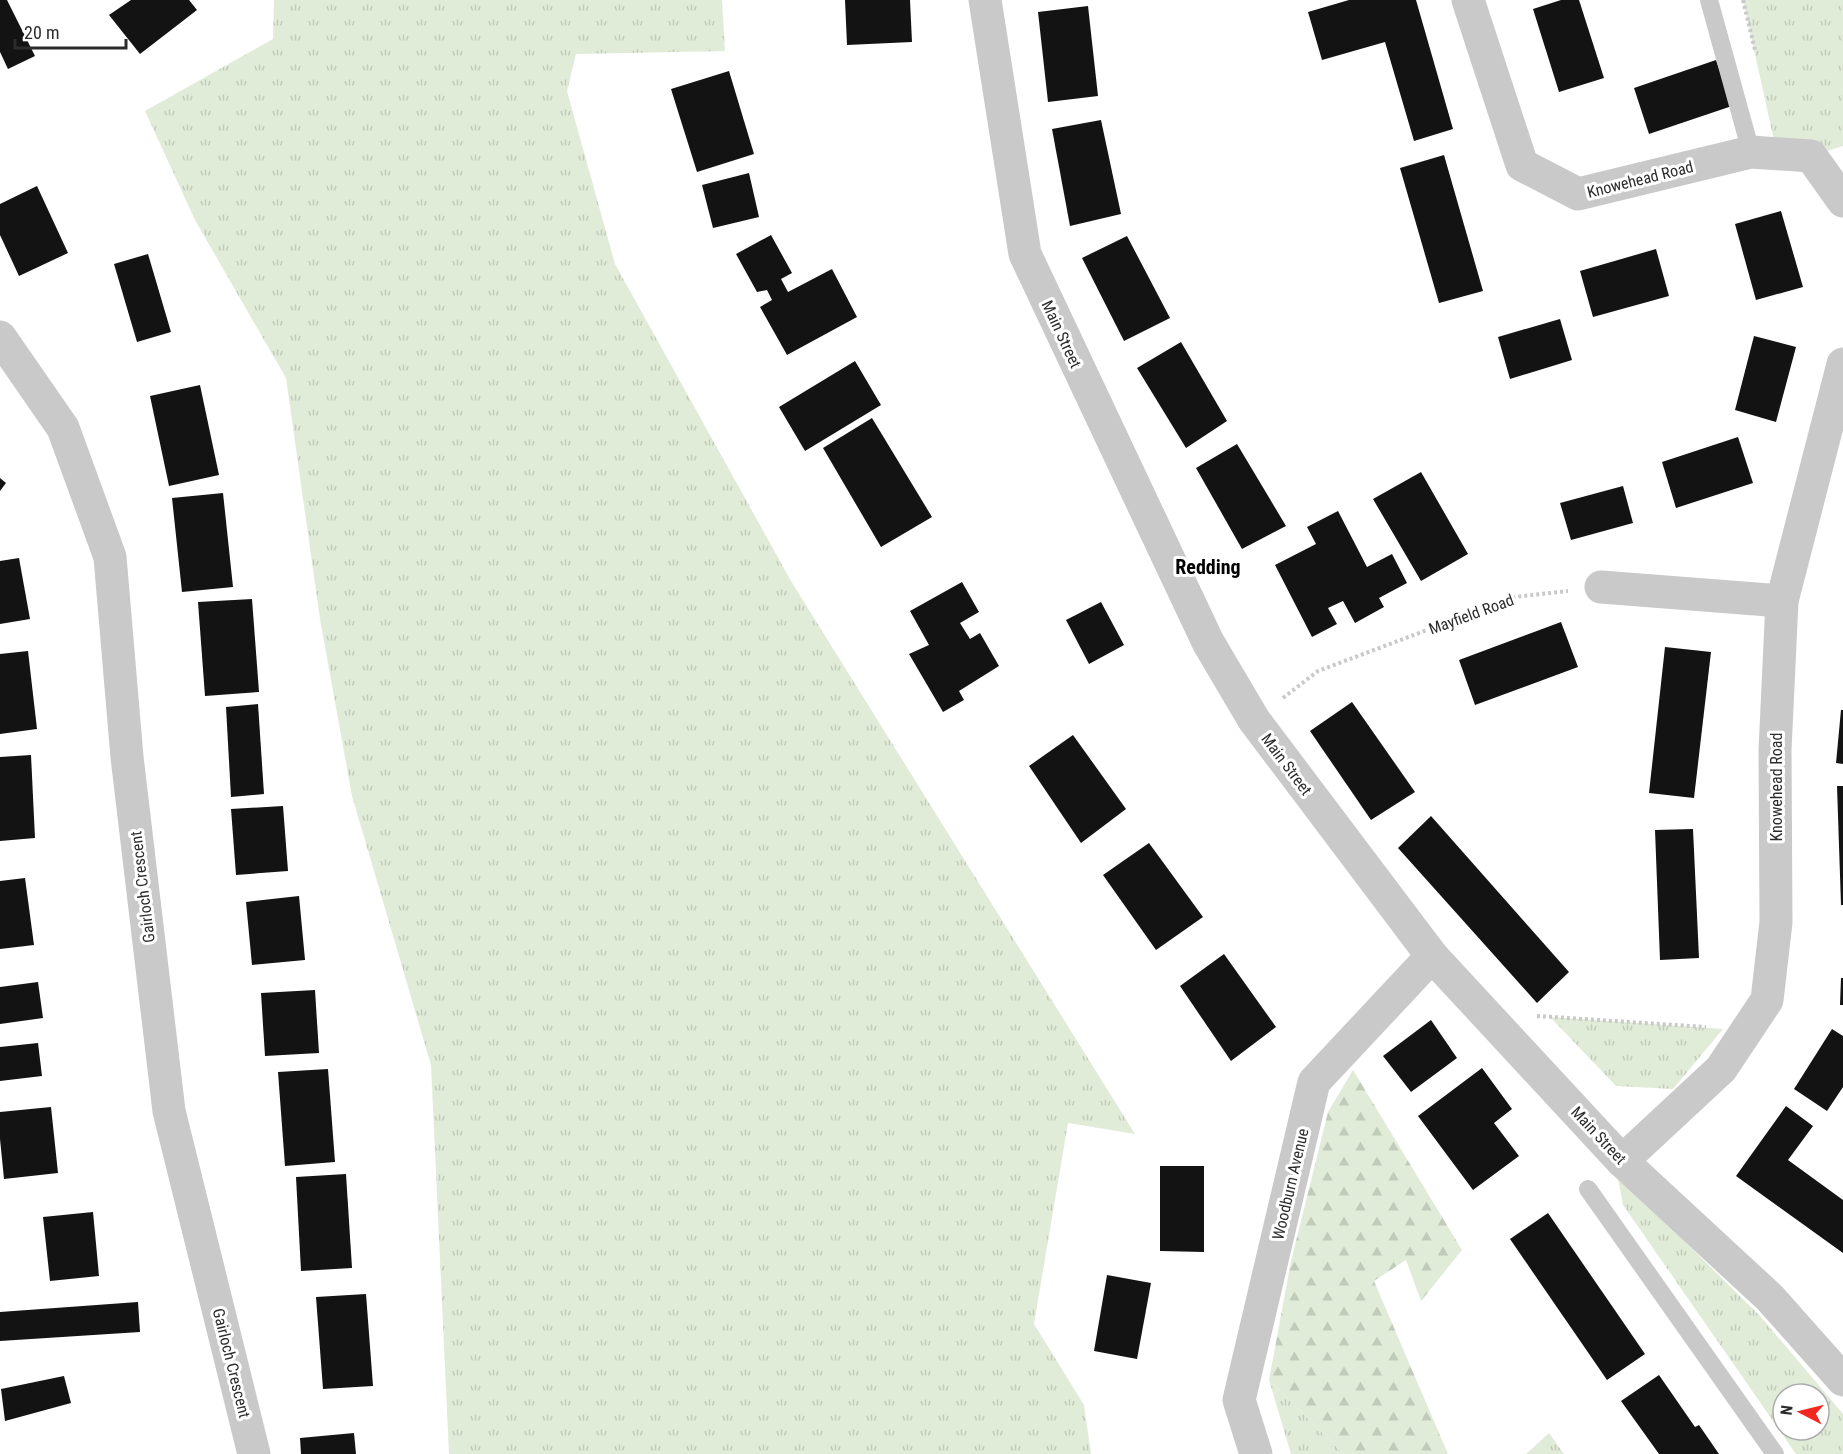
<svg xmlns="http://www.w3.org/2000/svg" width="1843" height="1454" font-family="'Roboto Condensed',sans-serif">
  <defs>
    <pattern id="grass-tufts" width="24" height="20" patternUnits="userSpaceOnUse" patternTransform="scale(1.5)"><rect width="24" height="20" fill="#e1ecd8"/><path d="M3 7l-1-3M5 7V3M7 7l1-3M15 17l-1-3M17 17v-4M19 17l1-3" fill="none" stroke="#c1cbba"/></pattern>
    <pattern id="forest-firs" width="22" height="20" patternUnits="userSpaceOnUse" patternTransform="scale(1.5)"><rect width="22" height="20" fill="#e1ecd8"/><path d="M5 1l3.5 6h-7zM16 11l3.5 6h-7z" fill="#c1cbba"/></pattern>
  </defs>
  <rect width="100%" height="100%" fill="#fff"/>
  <g fill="url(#grass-tufts)" fill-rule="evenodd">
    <path d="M 274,0 L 722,0 L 725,51 L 576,54 L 567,91 L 615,264 L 791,581 L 1135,1134 L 1068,1123 L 1034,1324 L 1084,1405 L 1091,1454 L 449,1454 L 431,1065 L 352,796 L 320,619 L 286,378 L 195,220 L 145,111 L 273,39 Z"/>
    <path d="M 1743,0 L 1843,0 L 1843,146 L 1811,156 L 1777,154 Z"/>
    <path d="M 1550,1017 L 1723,1029 L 1673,1089 L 1616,1086 Z"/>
    <path d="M 1616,1168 L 1653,1210 L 1761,1317 L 1843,1414 L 1843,1454 L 1796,1454 L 1623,1205 ZM 1783,1394 L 1819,1394 L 1819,1430 L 1783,1430 Z"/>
    <path d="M 1269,1380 L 1344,1454 L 1291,1454 Z"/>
    <path d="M 1549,1433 L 1564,1454 L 1526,1454 Z"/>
  </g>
  <path fill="url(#forest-firs)" d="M 1353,1070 L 1462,1250 L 1421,1301 L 1406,1260 L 1374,1281 L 1448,1454 L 1344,1454 L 1269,1380 L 1291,1261 L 1328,1112 Z"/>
  <g fill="#131313">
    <path d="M 0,0 L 7,0 L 35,56 L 8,69 L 0,52 Z"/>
    <path d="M 131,0 L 189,0 L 197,10 L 140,54 L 109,15 Z"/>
    <path d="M 845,0 L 910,0 L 912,42 L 847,45 Z"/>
    <path d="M 1349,0 L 1416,0 L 1453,129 L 1414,141 L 1385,42 L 1322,60 L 1308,12 Z"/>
    <path d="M 1561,0 L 1579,0 L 1604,78 L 1559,92 L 1533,9 Z"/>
    <path d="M 1088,6 L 1098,96 L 1048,102 L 1038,12 Z"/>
    <path d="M 1716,60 L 1732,106 L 1649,134 L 1634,88 Z"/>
    <path d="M 729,71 L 754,154 L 697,172 L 671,89 Z"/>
    <path d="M 1101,120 L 1121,214 L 1070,226 L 1052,129 Z"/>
    <path d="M 1444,155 L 1483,291 L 1439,303 L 1400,168 Z"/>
    <path d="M 749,173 L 759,217 L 713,228 L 702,185 Z"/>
    <path d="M 37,186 L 68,253 L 19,276 L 0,235 L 0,204 Z"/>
    <path d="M 1781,211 L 1803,287 L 1756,300 L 1735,224 Z"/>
    <path d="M 771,235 L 792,273 L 781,279 L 788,292 L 832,269 L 857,317 L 787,355 L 760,307 L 772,300 L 767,290 L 757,292 L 736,254 Z"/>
    <path d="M 1127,236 L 1170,318 L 1124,341 L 1082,258 Z"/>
    <path d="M 1656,249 L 1669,296 L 1593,317 L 1580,271 Z"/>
    <path d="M 148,254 L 171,332 L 137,342 L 114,264 Z"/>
    <path d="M 1560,319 L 1572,360 L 1510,379 L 1498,337 Z"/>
    <path d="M 1754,336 L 1796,347 L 1776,422 L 1735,410 Z"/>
    <path d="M 1181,342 L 1227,421 L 1186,448 L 1137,368 Z"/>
    <path d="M 855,361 L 881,405 L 805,451 L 779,407 Z"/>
    <path d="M 200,385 L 219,475 L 169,486 L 150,396 Z"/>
    <path d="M 872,418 L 932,517 L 881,547 L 823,448 Z"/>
    <path d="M 1738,437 L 1753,483 L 1676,508 L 1662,462 Z"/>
    <path d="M 1237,444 L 1286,526 L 1242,549 L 1196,468 Z"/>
    <path d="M 1421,472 L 1468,554 L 1421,581 L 1373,499 Z"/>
    <path d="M 0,478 L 6,483 L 0,491 Z"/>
    <path d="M 1623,486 L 1633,523 L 1571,540 L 1560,503 Z"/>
    <path d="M 223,493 L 233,587 L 182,592 L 172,498 Z"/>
    <path d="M 1338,511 L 1367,567 L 1392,554 L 1407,583 L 1379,598 L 1384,607 L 1355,623 L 1343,601 L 1328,608 L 1337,624 L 1312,637 L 1275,565 L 1316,544 L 1307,527 Z"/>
    <path d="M 19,558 L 30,619 L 0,624 L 0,561 Z"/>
    <path d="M 962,582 L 979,612 L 960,623 L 970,639 L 980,633 L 999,666 L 959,691 L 964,700 L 943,712 L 909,654 L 929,645 L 910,611 Z"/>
    <path d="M 252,599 L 259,692 L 205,696 L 198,602 Z"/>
    <path d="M 1101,602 L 1124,645 L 1089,664 L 1066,620 Z"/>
    <path d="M 1561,622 L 1578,667 L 1475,705 L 1459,660 Z"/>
    <path d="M 1665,647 L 1711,652 L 1694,798 L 1649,793 Z"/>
    <path d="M 28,651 L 37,729 L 0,734 L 0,654 Z"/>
    <path d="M 1352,702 L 1415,792 L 1371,820 L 1310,731 Z"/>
    <path d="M 258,704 L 264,794 L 231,797 L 226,707 Z"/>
    <path d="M 1841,710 L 1843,710 L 1843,764 L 1836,763 Z"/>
    <path d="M 1073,735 L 1126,809 L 1081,843 L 1029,766 Z"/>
    <path d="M 31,755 L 35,838 L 0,841 L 0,757 Z"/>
    <path d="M 1837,786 L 1843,786 L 1843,905 L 1841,905 Z"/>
    <path d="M 283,806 L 288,871 L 236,875 L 231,809 Z"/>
    <path d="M 1431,816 L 1569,972 L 1537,1003 L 1398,848 Z"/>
    <path d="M 1693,829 L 1699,958 L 1660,960 L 1655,830 Z"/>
    <path d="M 1149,843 L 1203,917 L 1156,950 L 1103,875 Z"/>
    <path d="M 25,878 L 34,945 L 0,949 L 0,881 Z"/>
    <path d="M 299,896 L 305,960 L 252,965 L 246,902 Z"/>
    <path d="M 1224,954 L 1276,1027 L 1231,1061 L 1180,986 Z"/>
    <path d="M 1841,978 L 1843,978 L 1843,1005 L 1840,1005 Z"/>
    <path d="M 38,982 L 43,1018 L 0,1024 L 0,987 Z"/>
    <path d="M 315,990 L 319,1053 L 265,1056 L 261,993 Z"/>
    <path d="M 1431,1020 L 1457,1058 L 1411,1092 L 1383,1056 Z"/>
    <path d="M 1832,1029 L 1843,1036 L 1843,1087 L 1827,1111 L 1794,1089 Z"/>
    <path d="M 38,1043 L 42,1076 L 0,1081 L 0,1047 Z"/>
    <path d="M 1482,1068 L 1512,1109 L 1494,1123 L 1519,1156 L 1473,1190 L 1418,1116 Z"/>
    <path d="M 328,1069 L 335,1162 L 285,1166 L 278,1072 Z"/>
    <path d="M 1786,1106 L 1813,1126 L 1788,1160 L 1843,1200 L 1843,1253 L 1736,1176 Z"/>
    <path d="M 51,1107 L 58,1173 L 4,1179 L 0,1139 L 0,1112 Z"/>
    <path d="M 1160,1166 L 1204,1166 L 1204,1252 L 1160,1251 Z"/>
    <path d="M 346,1174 L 352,1268 L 301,1271 L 296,1177 Z"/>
    <path d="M 93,1212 L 99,1276 L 50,1281 L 43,1217 Z"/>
    <path d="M 1548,1213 L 1645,1354 L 1607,1380 L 1510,1239 Z"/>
    <path d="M 1107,1275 L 1151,1283 L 1137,1359 L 1094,1351 Z"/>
    <path d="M 366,1294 L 373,1386 L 323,1389 L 316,1297 Z"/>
    <path d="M 138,1302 L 140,1332 L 0,1341 L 0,1312 Z"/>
    <path d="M 1659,1375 L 1695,1427 L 1699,1425 L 1719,1454 L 1659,1454 L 1621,1401 Z"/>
    <path d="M 64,1376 L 71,1403 L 5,1421 L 1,1389 Z"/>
    <path d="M 354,1433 L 356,1454 L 301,1454 L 300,1438 Z"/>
  </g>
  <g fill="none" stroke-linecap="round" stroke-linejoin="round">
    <g stroke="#c9c9c9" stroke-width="4" stroke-dasharray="3 3" stroke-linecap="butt">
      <path d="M 1743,0 L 1755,50"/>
      <path d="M 1283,698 L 1318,671 L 1515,597 L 1568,591"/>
      <path d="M 1537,1016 L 1706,1027"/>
    </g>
    <g stroke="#c9c9c9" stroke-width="18">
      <path d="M 1709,0 L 1751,152"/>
      <path d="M 1588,1189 L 1775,1454"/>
    </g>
    <g stroke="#c9c9c9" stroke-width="33">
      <path d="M 985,0 L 1025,254 L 1208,642 L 1254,720 L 1432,956 L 1622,1161 L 1770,1298 L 1843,1380"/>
      <path d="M 1468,0 L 1522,165 L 1578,194 L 1751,152 L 1811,156 L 1843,201"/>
      <path d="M 0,337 L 63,428 L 110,557 L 127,757 L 169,1111 L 254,1454"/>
      <path d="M 1601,587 L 1782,601"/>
      <path d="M 1622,1161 L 1721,1069 L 1767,1000 L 1776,922 L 1775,750 L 1782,601 L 1843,364"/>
      <path d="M 1256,1454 L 1239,1400 L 1314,1082 L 1432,956"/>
    </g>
  </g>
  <g text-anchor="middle" stroke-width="6" stroke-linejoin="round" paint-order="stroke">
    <g font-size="16" fill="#2c2c2c" stroke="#fff">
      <text transform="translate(1640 179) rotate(-14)" y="6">Knowehead Road</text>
      <text transform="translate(1062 334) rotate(65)" y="6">Main Street</text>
      <text transform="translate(1471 614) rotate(-20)" y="6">Mayfield Road</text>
      <text transform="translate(1287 764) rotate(53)" y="6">Main Street</text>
      <text transform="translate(1776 787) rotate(-90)" y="6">Knowehead Road</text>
      <text transform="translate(142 887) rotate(-97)" y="6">Gairloch Crescent</text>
      <text transform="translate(1599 1135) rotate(47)" y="6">Main Street</text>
      <text transform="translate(1290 1184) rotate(-77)" y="6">Woodburn Avenue</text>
      <text transform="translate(232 1363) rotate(76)" y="6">Gairloch Crescent</text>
    </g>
    <g font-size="20" font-weight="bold" fill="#000" stroke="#fff">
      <text x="1208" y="574">Redding</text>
    </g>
  </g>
  <g transform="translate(1801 1412) rotate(277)"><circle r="28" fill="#ffffff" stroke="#ababab" stroke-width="1.5"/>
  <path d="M0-4.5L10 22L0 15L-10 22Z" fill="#f22720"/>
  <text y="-9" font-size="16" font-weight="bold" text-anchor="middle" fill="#2c2c2c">N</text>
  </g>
  <path d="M15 39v9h111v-9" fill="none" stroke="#2c2c2c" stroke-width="3"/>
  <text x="24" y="39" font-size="18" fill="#2c2c2c" stroke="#ffffff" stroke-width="4.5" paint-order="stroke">20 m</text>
</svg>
